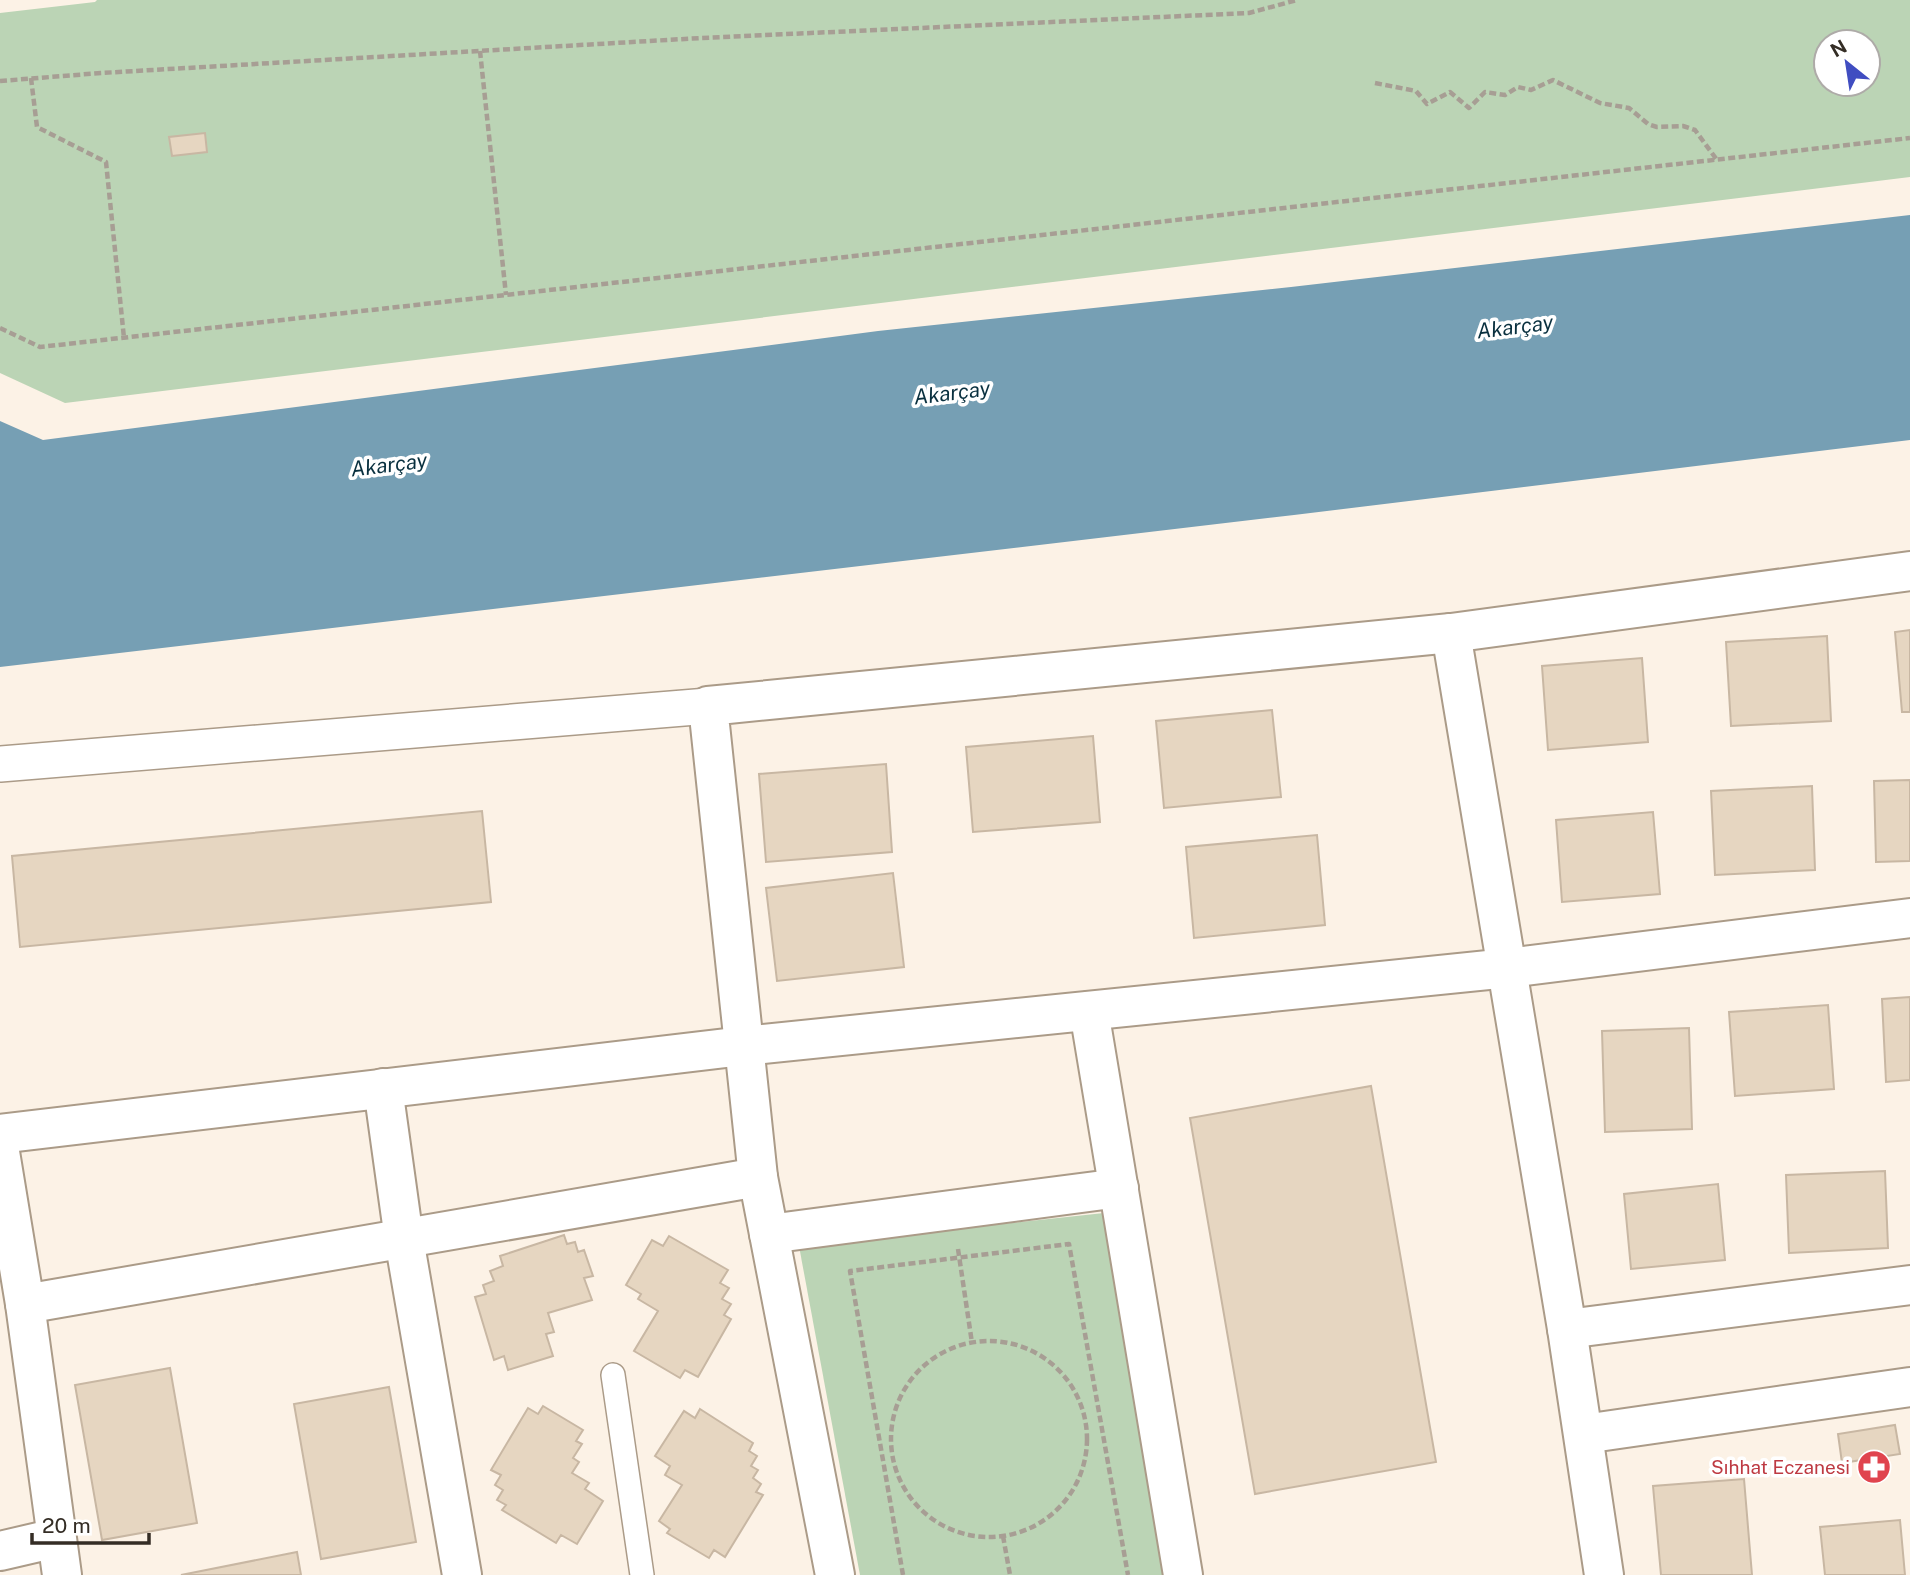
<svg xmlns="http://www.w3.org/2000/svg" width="1910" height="1575" font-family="'Public Sans',sans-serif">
  <rect width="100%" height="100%" fill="#fcf2e6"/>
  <g fill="#bbd4b5" fill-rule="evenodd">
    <path d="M 97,0 L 1910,0 L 1910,177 L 65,403 L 0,373 L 0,13 L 95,2 ZM 1826,42 L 1868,42 L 1868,84 L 1826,84 Z"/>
    <path d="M 1104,1213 L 1167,1575 L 860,1575 L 799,1246 Z"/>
  </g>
  <path fill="#769fb4" d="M 1910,215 L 1910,440 L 1294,515 L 0,667 L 0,421 L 43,440 L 878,331 L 1291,287 Z"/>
  <g fill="#e6d6c1" stroke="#c8b7a3" stroke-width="2">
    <path d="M 205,133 L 207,152 L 172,156 L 169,137 Z"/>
    <path d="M 1910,630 L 1910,712 L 1902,712 L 1895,632 Z"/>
    <path d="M 1827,636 L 1831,721 L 1731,726 L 1726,642 Z"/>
    <path d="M 1642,658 L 1648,742 L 1548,750 L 1542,666 Z"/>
    <path d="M 1272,710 L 1281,797 L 1164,808 L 1156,721 Z"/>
    <path d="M 1093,736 L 1100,822 L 973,832 L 966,747 Z"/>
    <path d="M 886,764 L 892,852 L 766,862 L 759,774 Z"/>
    <path d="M 1910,780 L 1910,861 L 1876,862 L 1874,781 Z"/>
    <path d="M 1812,786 L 1815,870 L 1715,875 L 1711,791 Z"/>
    <path d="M 482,811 L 491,902 L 20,947 L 12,856 Z"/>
    <path d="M 1653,812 L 1660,894 L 1562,902 L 1556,820 Z"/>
    <path d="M 1317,835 L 1325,925 L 1194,938 L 1186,847 Z"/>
    <path d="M 893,873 L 904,967 L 777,981 L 766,888 Z"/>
    <path d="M 1910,997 L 1910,1080 L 1886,1082 L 1882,999 Z"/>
    <path d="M 1828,1005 L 1834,1089 L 1735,1096 L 1729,1012 Z"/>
    <path d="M 1689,1028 L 1692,1129 L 1605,1132 L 1602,1031 Z"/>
    <path d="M 1371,1086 L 1436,1462 L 1255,1494 L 1190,1118 Z"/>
    <path d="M 1885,1171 L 1888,1248 L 1789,1253 L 1786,1175 Z"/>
    <path d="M 1718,1184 L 1725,1260 L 1631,1269 L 1624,1194 Z"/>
    <path d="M 564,1235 L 567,1244 L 575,1242 L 578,1252 L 584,1250 L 593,1276 L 584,1278 L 592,1300 L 548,1313 L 554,1332 L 546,1334 L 553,1356 L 508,1370 L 504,1356 L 494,1360 L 475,1297 L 486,1294 L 483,1285 L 494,1281 L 490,1271 L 503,1266 L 500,1256 Z"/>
    <path d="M 669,1236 L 728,1270 L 720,1283 L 729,1288 L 722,1299 L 731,1304 L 724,1315 L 731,1319 L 698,1377 L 685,1370 L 680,1378 L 634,1351 L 658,1311 L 638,1299 L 641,1294 L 626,1285 L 652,1240 L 663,1246 Z"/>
    <path d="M 170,1368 L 197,1523 L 102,1540 L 75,1385 Z"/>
    <path d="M 389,1387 L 416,1542 L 321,1559 L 294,1404 Z"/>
    <path d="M 543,1406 L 583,1430 L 576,1441 L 582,1444 L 573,1458 L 579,1462 L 572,1473 L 589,1483 L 585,1489 L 603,1501 L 577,1544 L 561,1535 L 556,1543 L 502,1510 L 506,1505 L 497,1500 L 503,1490 L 495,1485 L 501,1475 L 491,1470 L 528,1408 L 538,1414 Z"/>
    <path d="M 700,1409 L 753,1443 L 749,1451 L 757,1456 L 751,1466 L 758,1470 L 753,1478 L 761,1484 L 756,1492 L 763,1495 L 725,1557 L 714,1550 L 709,1558 L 667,1533 L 670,1529 L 659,1521 L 682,1485 L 665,1475 L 670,1466 L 655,1456 L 684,1411 L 695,1418 Z"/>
    <path d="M 1895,1425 L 1900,1454 L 1842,1463 L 1838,1434 Z"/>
    <path d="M 1744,1479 L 1752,1575 L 1661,1575 L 1653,1486 Z"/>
    <path d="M 1900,1520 L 1905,1575 L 1825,1575 L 1820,1527 Z"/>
    <path d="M 297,1552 L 301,1575 L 181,1575 Z"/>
  </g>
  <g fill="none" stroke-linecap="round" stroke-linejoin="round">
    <g stroke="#ab9b88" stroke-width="26">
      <path id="service" d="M 613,1375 L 642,1575"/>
    </g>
    <g stroke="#ab9b88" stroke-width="38">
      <path id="pedestrian" d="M 0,764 L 708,706"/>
    </g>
    <g stroke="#ab9b88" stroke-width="42">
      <g id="minor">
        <path d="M 1451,633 L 1567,1329 L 1604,1575"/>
        <path d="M 1089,1011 L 1183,1575"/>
        <path d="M 383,1088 L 404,1239 L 462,1575"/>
        <path d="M 0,1134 L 743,1046 L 1508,968 L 1910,918"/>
        <path d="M 0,1152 L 25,1304 L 62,1575"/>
        <path d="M 769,1234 L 1119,1188"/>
        <path d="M 25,1304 L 758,1177"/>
        <path d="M 1567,1329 L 1910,1285"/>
        <path d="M 1584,1434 L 1910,1387"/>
        <path d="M 0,1551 L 56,1538"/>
        <path d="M 835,1575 L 758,1177 L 708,706 L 1451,633 L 1910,571"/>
      </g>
    </g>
    <g stroke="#a79e94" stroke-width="4.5" stroke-dasharray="7 3.5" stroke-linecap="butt">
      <path d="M 480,51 L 506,295"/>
      <path d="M 31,78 L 37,127 L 106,162 L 124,338"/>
      <path d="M 0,81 L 101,73 L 701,38 L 1249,13 L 1297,0"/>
      <path d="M 1375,83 L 1416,91 L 1427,104 L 1450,92 L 1469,108 L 1485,92 L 1505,95 L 1518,87 L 1531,90 L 1553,80 L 1600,103 L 1629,108 L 1648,124 L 1657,127 L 1683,126 L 1695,130 L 1717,160"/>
      <path d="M 0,328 L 40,347 L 1910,138"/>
      <path d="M 958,1249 L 972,1343"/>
      <circle cx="989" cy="1439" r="98"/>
      <path d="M 1003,1536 L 1010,1575"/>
      <path d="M 903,1575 L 850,1271 L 1069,1244 L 1128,1575"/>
    </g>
    <use href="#service" stroke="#fff" stroke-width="23"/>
    <use href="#pedestrian" stroke="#fff" stroke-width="35"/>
    <use href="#minor" stroke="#fff" stroke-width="38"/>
  </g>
  <defs>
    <g id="pharmacy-disc" transform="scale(1.75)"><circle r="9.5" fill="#e0444e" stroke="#fff"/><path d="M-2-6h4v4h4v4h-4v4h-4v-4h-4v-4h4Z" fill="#fff"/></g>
  </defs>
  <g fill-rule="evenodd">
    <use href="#pharmacy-disc" x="1874" y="1467"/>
  </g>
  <g text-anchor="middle" stroke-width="7" stroke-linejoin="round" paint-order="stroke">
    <g font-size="19" fill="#be3a42" stroke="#fff" text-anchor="end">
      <text x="1850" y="1474">Sıhhat Eczanesi</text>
    </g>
    <g font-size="21" font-style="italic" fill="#09303f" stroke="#fff">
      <text transform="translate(1515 327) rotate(-7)" y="7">Akarçay</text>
      <text transform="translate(952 393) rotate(-7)" y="7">Akarçay</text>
      <text transform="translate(389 465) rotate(-7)" y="7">Akarçay</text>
    </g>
  </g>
  <g transform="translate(1847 63) rotate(330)"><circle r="33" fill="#ffffff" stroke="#aeaba8" stroke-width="2"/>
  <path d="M0-5L12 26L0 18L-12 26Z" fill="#404dc1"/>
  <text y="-10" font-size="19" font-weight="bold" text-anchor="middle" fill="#342d25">N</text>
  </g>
  <path d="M32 1533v10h117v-10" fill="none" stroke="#342d25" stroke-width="3.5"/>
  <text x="42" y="1533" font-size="21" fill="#342d25" stroke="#ffffff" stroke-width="5" paint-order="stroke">20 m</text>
</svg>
